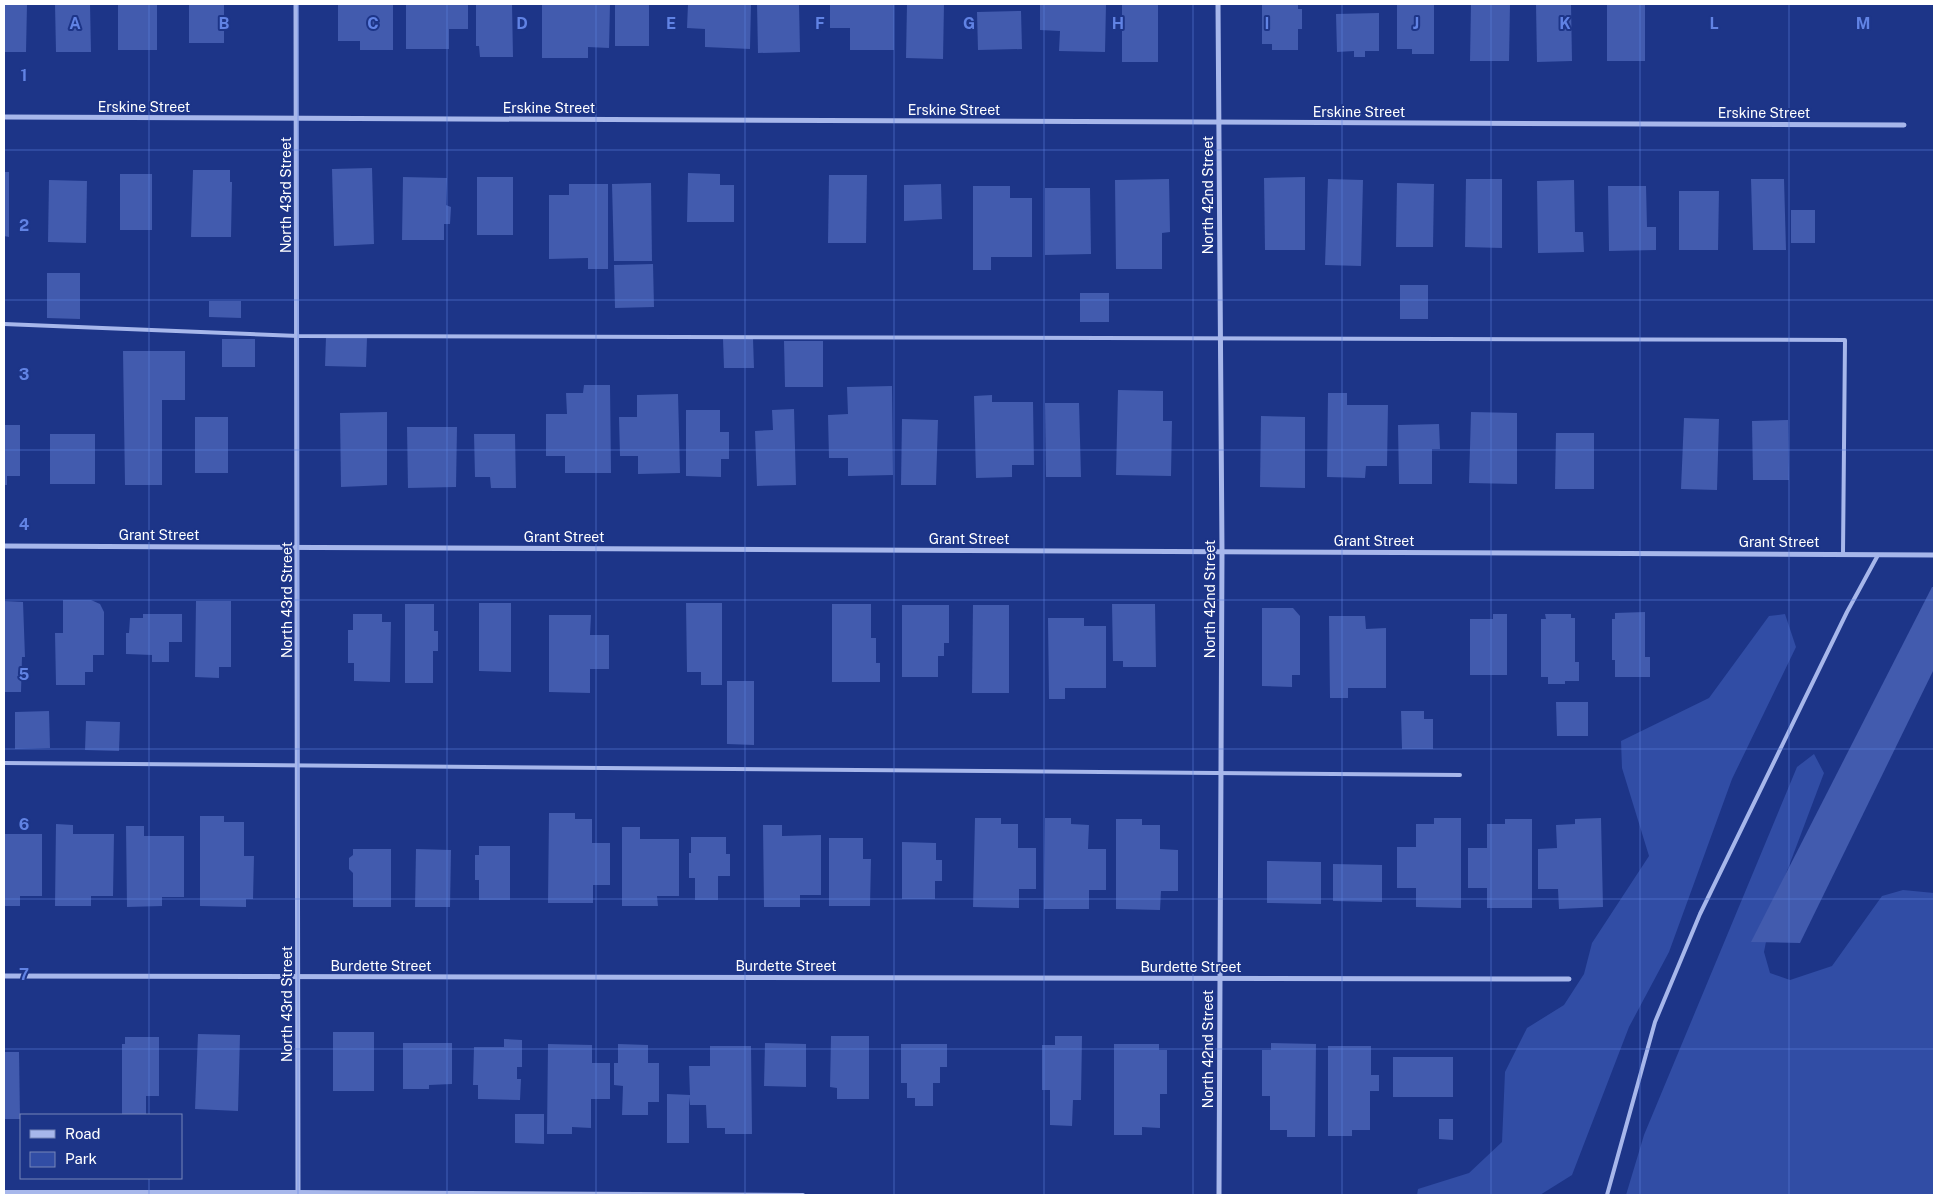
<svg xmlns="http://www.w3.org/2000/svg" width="1938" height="1199" font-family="'Public Sans',sans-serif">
  <rect width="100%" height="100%" fill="#1d3588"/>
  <g fill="#314da5">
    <path d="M 1785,614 L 1796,647 L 1732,779 L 1669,952 L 1629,1027 L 1572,1175 L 1540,1195 L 1417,1195 L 1418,1189 L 1469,1173 L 1502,1142 L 1505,1072 L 1527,1028 L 1564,1005 L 1584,974 L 1592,943 L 1649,856 L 1622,768 L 1621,741 L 1709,698 L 1769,616 Z"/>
    <path d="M 1814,754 L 1824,773 L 1772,911 L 1764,952 L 1770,973 L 1790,980 L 1832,966 L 1882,896 L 1903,890 L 1934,893 L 1934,1195 L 1626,1195 L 1644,1135 L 1797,767 Z"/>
  </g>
  <g fill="#425bae">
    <path d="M 4,4 L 27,4 L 26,52 L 4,52 Z"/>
    <path d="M 55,4 L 90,4 L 91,52 L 56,52 Z"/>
    <rect x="118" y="4" width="39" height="46"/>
    <rect x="189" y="4" width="35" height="39"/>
    <path d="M 338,4 L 393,4 L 393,50 L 360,50 L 360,41 L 338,41 Z"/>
    <path d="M 406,4 L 468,4 L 468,29 L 449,29 L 449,49 L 406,49 Z"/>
    <path d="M 476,4 L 512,4 L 513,57 L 480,57 L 479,46 L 476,46 Z"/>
    <path d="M 542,4 L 610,4 L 609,48 L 588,47 L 588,58 L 542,58 Z"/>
    <rect x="615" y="4" width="34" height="42"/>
    <path d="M 688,4 L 751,4 L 750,49 L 705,47 L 705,29 L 687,28 Z"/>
    <path d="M 757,4 L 799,4 L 800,52 L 758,53 Z"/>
    <path d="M 830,4 L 894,4 L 894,50 L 850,50 L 850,28 L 830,28 Z"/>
    <path d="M 907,4 L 944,4 L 943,59 L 906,58 Z"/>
    <path d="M 1040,4 L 1106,4 L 1105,52 L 1059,51 L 1060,31 L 1040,30 Z"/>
    <rect x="1122" y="4" width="36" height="58"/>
    <path d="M 1262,4 L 1298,4 L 1298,9 L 1302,9 L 1302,29 L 1298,29 L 1298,50 L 1272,50 L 1272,44 L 1262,44 Z"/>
    <path d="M 1397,4 L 1434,4 L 1434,54 L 1412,54 L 1412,49 L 1397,49 Z"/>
    <path d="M 1471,4 L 1510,4 L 1509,61 L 1470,61 Z"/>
    <path d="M 1536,4 L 1571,4 L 1572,61 L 1537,62 Z"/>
    <rect x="1607" y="5" width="38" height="56"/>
    <path d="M 1021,11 L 1022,49 L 978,50 L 977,12 Z"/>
    <path d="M 1379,13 L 1379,51 L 1365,51 L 1365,57 L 1354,57 L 1354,51 L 1337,52 L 1336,14 Z"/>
    <path d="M 372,168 L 374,244 L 334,246 L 332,169 Z"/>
    <path d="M 193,170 L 230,170 L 230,182 L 232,182 L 231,237 L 191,237 Z"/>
    <path d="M 4,172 L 9,172 L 9,237 L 4,236 Z"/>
    <path d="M 688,173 L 720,174 L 720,185 L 734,185 L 734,222 L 687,222 Z"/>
    <rect x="120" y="174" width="32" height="56"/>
    <path d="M 829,175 L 867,175 L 866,243 L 828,243 Z"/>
    <path d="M 403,177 L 447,178 L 446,205 L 451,207 L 450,224 L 444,224 L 444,240 L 402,240 Z"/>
    <rect x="477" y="177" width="36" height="58"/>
    <path d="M 1305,177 L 1305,250 L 1265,250 L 1264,178 Z"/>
    <path d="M 1169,179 L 1170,232 L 1162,233 L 1162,269 L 1116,269 L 1115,180 Z"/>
    <path d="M 1328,179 L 1363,180 L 1361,266 L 1325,265 Z"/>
    <path d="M 1466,179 L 1502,179 L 1502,248 L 1465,247 Z"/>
    <path d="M 1751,179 L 1784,179 L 1786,250 L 1753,250 Z"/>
    <path d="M 49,180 L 87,181 L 86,243 L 48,242 Z"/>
    <path d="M 1574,180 L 1575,232 L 1583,232 L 1584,252 L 1538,253 L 1537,181 Z"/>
    <path d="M 651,183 L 652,261 L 614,261 L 612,184 Z"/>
    <path d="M 1397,183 L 1434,184 L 1433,247 L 1396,247 Z"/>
    <path d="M 569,184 L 608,184 L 608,269 L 588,269 L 588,258 L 549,259 L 549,195 L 569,195 Z"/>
    <path d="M 941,184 L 942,219 L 904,221 L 904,185 Z"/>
    <path d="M 973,186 L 1010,186 L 1010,198 L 1032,198 L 1032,257 L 991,257 L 991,270 L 973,270 Z"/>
    <path d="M 1608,186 L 1646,186 L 1647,227 L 1656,227 L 1656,250 L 1609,251 Z"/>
    <path d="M 1045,188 L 1090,188 L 1091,254 L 1045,255 Z"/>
    <path d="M 1679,191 L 1719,191 L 1718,250 L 1679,250 Z"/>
    <rect x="1791" y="210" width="24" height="33"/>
    <path d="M 653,264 L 654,307 L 615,308 L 614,265 Z"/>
    <path d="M 47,273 L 80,273 L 80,319 L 47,318 Z"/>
    <rect x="1400" y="285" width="28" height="34"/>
    <rect x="1080" y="293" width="29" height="29"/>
    <path d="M 209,301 L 241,301 L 241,318 L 209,317 Z"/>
    <path d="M 326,337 L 367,338 L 366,367 L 325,366 Z"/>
    <rect x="222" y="339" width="33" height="28"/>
    <path d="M 723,339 L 753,339 L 754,368 L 724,368 Z"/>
    <path d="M 784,341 L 823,341 L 823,387 L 785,387 Z"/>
    <path d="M 123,351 L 185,351 L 185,400 L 162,400 L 162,485 L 125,485 Z"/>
    <path d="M 584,385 L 610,385 L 611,473 L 565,473 L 565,456 L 546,456 L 546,414 L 567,414 L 566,393 L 583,393 Z"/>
    <path d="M 892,386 L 893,475 L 848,476 L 848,458 L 829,458 L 828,415 L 848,414 L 847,387 Z"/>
    <path d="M 1118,390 L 1163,391 L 1163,421 L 1172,421 L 1171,476 L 1116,475 Z"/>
    <path d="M 1328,393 L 1347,393 L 1347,405 L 1388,405 L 1387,466 L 1366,466 L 1365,478 L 1327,477 Z"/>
    <path d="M 678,394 L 680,473 L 638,474 L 638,456 L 620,456 L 619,417 L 637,417 L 637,395 Z"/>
    <path d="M 992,395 L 992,402 L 1033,402 L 1034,465 L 1012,465 L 1012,477 L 976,478 L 974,396 Z"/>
    <path d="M 1045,403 L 1079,403 L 1081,477 L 1046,477 Z"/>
    <path d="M 794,409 L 796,485 L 757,486 L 755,431 L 773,430 L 772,410 Z"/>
    <path d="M 686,410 L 720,410 L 720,432 L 729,432 L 729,459 L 721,459 L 721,477 L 686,476 Z"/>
    <path d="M 387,412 L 387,485 L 341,487 L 340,413 Z"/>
    <path d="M 1471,412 L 1517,413 L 1517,484 L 1469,483 Z"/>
    <path d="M 1261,416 L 1305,417 L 1305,488 L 1260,487 Z"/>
    <rect x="195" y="417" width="33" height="56"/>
    <path d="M 1684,418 L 1719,419 L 1717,490 L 1681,489 Z"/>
    <path d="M 902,419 L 938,420 L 936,485 L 901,485 Z"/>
    <path d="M 1788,420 L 1789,480 L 1753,480 L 1752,421 Z"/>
    <path d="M 1439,424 L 1440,449 L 1432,449 L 1432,484 L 1399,484 L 1398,425 Z"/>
    <path d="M 4,425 L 20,425 L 20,476 L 7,476 L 7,485 L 4,485 Z"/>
    <path d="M 407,427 L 457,427 L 456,487 L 408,488 Z"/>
    <path d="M 1556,433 L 1594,433 L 1594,489 L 1555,489 Z"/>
    <rect x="50" y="434" width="45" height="50"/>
    <path d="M 474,434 L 515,434 L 516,488 L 491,488 L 490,477 L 475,477 Z"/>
    <path d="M 1932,587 L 1934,587 L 1934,669 L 1800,943 L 1751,942 Z"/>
    <path d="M 63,600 L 91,600 L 100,604 L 104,612 L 104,655 L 93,655 L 93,672 L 85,672 L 85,685 L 56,685 L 55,633 L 63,633 Z"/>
    <path d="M 4,601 L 23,602 L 25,657 L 22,657 L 21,692 L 4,692 Z"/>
    <path d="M 196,601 L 231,601 L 231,667 L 219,667 L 219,678 L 195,677 Z"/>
    <path d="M 479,603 L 511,603 L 511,672 L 479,671 Z"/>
    <path d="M 686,603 L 722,603 L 722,685 L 701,685 L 701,672 L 687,672 Z"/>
    <path d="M 405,604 L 434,604 L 434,631 L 438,631 L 438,651 L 433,651 L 433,683 L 405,683 Z"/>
    <path d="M 832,604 L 871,604 L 871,638 L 876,638 L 876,663 L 880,663 L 880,682 L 832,682 Z"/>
    <path d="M 1112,604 L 1155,604 L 1156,667 L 1123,667 L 1123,661 L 1113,661 Z"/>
    <path d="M 902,605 L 949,605 L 949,643 L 944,643 L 944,656 L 938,656 L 938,677 L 902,677 Z"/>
    <path d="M 973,605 L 1009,605 L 1009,693 L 972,693 Z"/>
    <path d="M 1262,608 L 1293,608 L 1300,616 L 1300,675 L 1292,675 L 1292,687 L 1262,686 Z"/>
    <path d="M 1645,612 L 1645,657 L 1650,657 L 1650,677 L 1615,677 L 1615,660 L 1612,660 L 1612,619 L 1615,619 L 1615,613 Z"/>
    <path d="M 143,614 L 182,614 L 182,642 L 169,642 L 169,662 L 152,662 L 152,655 L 126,654 L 126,633 L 129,633 L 130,618 L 143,618 Z"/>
    <path d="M 353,614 L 382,614 L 382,622 L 391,622 L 390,682 L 354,681 L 354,663 L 348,663 L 348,630 L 353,630 Z"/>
    <path d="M 1493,614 L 1507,614 L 1507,675 L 1470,675 L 1470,619 L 1493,619 Z"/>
    <path d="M 1545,614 L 1571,614 L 1571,618 L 1575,618 L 1575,662 L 1579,662 L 1579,681 L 1565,681 L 1565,684 L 1548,684 L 1548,677 L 1541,677 L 1541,619 L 1546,619 Z"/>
    <path d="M 549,615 L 591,615 L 590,635 L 609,635 L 609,669 L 590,669 L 590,693 L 549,692 Z"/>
    <path d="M 1329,616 L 1365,616 L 1366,629 L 1386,628 L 1386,688 L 1348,688 L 1348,698 L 1330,698 Z"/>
    <path d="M 1048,618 L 1084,618 L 1084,626 L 1106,626 L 1106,688 L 1065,688 L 1065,699 L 1049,699 Z"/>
    <path d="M 727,681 L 754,681 L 754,745 L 727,744 Z"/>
    <path d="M 1556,702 L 1588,702 L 1588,736 L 1557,736 Z"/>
    <path d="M 49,711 L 50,748 L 15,749 L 15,712 Z"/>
    <path d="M 1401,711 L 1424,711 L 1424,719 L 1433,719 L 1433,749 L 1402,749 Z"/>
    <path d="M 86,721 L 120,722 L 119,751 L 85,750 Z"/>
    <path d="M 549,813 L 575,813 L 575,819 L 592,819 L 592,843 L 610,843 L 610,885 L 593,885 L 593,903 L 548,903 Z"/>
    <path d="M 200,816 L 224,816 L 224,822 L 244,822 L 244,856 L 254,856 L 253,899 L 246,899 L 246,907 L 200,906 Z"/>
    <path d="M 975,818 L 1001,818 L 1001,824 L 1018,824 L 1018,848 L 1036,848 L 1036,889 L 1019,889 L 1019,908 L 973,907 Z"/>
    <path d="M 1045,818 L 1071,818 L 1071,824 L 1089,825 L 1088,849 L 1106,849 L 1106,890 L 1089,890 L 1089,909 L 1044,909 Z"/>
    <path d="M 1434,818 L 1461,818 L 1461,908 L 1416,907 L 1416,888 L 1397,888 L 1397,847 L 1416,847 L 1416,824 L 1434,824 Z"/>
    <path d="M 1601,818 L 1603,907 L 1559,909 L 1558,889 L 1538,889 L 1538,849 L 1557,848 L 1556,825 L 1575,824 L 1575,819 Z"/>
    <path d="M 1116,819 L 1142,819 L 1142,825 L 1160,825 L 1160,849 L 1178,850 L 1178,891 L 1161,891 L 1160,910 L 1116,909 Z"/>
    <path d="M 1505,819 L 1532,819 L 1532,908 L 1487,908 L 1487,888 L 1468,888 L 1468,848 L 1487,848 L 1487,824 L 1505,824 Z"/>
    <path d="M 56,824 L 73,825 L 73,834 L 114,834 L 113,896 L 91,896 L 91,906 L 55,906 Z"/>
    <path d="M 763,825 L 782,825 L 782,836 L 821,835 L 821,895 L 800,895 L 800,907 L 764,907 Z"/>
    <path d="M 126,826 L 144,826 L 144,836 L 184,836 L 184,897 L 162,897 L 162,906 L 127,907 Z"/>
    <path d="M 622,827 L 640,827 L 640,839 L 679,839 L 679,896 L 657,896 L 658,906 L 622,906 Z"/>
    <path d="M 4,834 L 42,834 L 42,896 L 20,896 L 20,906 L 4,906 Z"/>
    <path d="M 691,837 L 726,837 L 726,854 L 730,854 L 730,876 L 718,876 L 718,900 L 695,900 L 695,878 L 689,878 L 689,853 L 691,853 Z"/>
    <path d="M 829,838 L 863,838 L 863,859 L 871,859 L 870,906 L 829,906 Z"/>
    <path d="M 902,842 L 936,843 L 936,860 L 942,860 L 942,881 L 935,881 L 935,899 L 902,899 Z"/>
    <path d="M 479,846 L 510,846 L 510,900 L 479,900 L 479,880 L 475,880 L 475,855 L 479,855 Z"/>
    <path d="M 353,849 L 391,849 L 391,907 L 353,907 L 353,873 L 349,869 L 349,858 L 353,855 Z"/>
    <path d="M 416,849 L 451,850 L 450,907 L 415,907 Z"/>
    <path d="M 1267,861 L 1321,862 L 1321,904 L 1267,903 Z"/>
    <path d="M 1333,864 L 1382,865 L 1382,902 L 1333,901 Z"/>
    <rect x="333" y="1032" width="41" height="59"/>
    <path d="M 198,1034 L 240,1035 L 238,1111 L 195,1109 Z"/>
    <path d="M 831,1036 L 869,1036 L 869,1099 L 837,1099 L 837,1088 L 830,1087 Z"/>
    <path d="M 1055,1036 L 1082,1036 L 1081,1100 L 1073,1100 L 1072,1126 L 1050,1125 L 1050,1090 L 1042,1090 L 1042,1045 L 1055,1045 Z"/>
    <path d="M 125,1037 L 159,1037 L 159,1096 L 146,1096 L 146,1114 L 122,1114 L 122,1044 L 125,1044 Z"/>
    <path d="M 504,1039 L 522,1040 L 522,1067 L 517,1067 L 517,1079 L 521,1079 L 520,1100 L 478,1099 L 478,1085 L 473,1085 L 474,1047 L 504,1047 Z"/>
    <path d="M 403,1043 L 452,1043 L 452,1084 L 429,1085 L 429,1089 L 403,1089 Z"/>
    <path d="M 765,1043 L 806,1044 L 806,1087 L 764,1086 Z"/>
    <path d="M 1271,1043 L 1316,1044 L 1315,1137 L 1287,1137 L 1287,1130 L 1270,1130 L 1270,1096 L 1262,1096 L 1262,1050 L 1271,1050 Z"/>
    <path d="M 548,1044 L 592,1045 L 592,1063 L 610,1063 L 610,1099 L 591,1099 L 591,1128 L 572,1127 L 572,1134 L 547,1134 Z"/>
    <path d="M 618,1044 L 648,1045 L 648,1063 L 659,1063 L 659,1102 L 648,1102 L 648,1115 L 622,1115 L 623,1086 L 614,1085 L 614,1063 L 618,1063 Z"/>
    <path d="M 901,1044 L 947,1044 L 947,1067 L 940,1067 L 940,1083 L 933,1083 L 933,1106 L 915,1106 L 915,1098 L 907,1098 L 907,1083 L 901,1083 Z"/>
    <path d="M 1114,1044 L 1159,1044 L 1159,1050 L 1167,1050 L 1167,1094 L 1160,1094 L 1160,1128 L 1142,1127 L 1142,1135 L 1114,1135 Z"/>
    <path d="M 710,1046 L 751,1046 L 752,1134 L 725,1134 L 725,1128 L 707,1128 L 706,1105 L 690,1105 L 689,1097 L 689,1143 L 667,1143 L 667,1094 L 690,1095 L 689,1066 L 710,1066 Z"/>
    <path d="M 1328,1046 L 1371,1046 L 1371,1075 L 1379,1075 L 1379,1091 L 1370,1091 L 1370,1130 L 1352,1130 L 1352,1136 L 1328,1136 Z"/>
    <path d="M 4,1052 L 19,1052 L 20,1119 L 4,1119 Z"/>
    <rect x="1393" y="1057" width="60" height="40"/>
    <path d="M 515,1114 L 544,1114 L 544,1144 L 515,1143 Z"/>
    <path d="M 1439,1119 L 1453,1119 L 1453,1140 L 1439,1139 Z"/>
  </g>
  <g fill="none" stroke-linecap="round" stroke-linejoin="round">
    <g stroke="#a7b7eb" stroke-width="4">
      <path d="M 4,324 L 298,336 L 1845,340 L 1843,553"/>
      <path d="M 4,763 L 1460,775"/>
      <path d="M 4,1192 L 298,1192 L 803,1195"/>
      <path d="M 1607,1195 L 1655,1022 L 1700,914 L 1847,612 L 1878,555"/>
    </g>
    <g stroke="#a7b7eb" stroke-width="5">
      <path d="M 296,4 L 298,1195"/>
      <path d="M 1218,4 L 1222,552 L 1219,1195"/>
      <path d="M 4,117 L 1904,125"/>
      <path d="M 4,546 L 1934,555"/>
      <path d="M 4,976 L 1569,979"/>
    </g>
  </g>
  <path fill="none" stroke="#6183e4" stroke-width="1" stroke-opacity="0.55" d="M 149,4 L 149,1115M 298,4 L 298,1195M 447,4 L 447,1195M 596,4 L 596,1195M 745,4 L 745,1195M 894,4 L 894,1195M 1044,4 L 1044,1195M 1193,4 L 1193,1195M 1342,4 L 1342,1195M 1491,4 L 1491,1195M 1640,4 L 1640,1195M 1789,4 L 1789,1195M 4,150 L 1934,150M 4,300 L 1934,300M 4,450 L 1934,450M 4,600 L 1934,600M 4,749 L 1934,749M 4,899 L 1934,899M 4,1049 L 1934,1049M 149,1178 L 149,1195"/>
  <g text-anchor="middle" stroke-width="4" stroke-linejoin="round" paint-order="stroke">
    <g font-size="14" fill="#fff" stroke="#1d3588">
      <text x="144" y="112">Erskine Street</text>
      <text x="549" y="113">Erskine Street</text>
      <text x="954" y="115">Erskine Street</text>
      <text x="1359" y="117">Erskine Street</text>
      <text x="1764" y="118">Erskine Street</text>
      <text transform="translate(286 195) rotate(-90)" y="5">North 43rd Street</text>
      <text transform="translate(1208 195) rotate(-90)" y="5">North 42nd Street</text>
      <text x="159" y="540">Grant Street</text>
      <text x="564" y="542">Grant Street</text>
      <text x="969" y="544">Grant Street</text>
      <text x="1374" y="546">Grant Street</text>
      <text x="1779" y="547">Grant Street</text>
      <text transform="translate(1210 599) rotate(-90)" y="5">North 42nd Street</text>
      <text transform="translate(287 600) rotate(-90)" y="5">North 43rd Street</text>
      <text x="381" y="971">Burdette Street</text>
      <text x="786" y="971">Burdette Street</text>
      <text x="1191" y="972">Burdette Street</text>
      <text transform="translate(287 1004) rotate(-90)" y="5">North 43rd Street</text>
      <text transform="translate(1208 1049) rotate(-90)" y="5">North 42nd Street</text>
    </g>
  </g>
  <g font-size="16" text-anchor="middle" font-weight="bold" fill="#6183e4" stroke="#1d3588" stroke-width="4" stroke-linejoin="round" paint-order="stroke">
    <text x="75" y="29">A</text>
    <text x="224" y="29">B</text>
    <text x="373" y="29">C</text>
    <text x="522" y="29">D</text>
    <text x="671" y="29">E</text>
    <text x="820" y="29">F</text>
    <text x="969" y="29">G</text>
    <text x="1118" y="29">H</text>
    <text x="1267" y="29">I</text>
    <text x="1416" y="29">J</text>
    <text x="1565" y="29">K</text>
    <text x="1714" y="29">L</text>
    <text x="1863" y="29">M</text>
    <text x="24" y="81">1</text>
    <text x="24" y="231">2</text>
    <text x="24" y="380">3</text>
    <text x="24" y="530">4</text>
    <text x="24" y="680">5</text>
    <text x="24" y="830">6</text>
    <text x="24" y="980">7</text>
  </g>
  <rect width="1938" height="1199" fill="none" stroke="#ffffff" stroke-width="10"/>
  <rect x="20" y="1114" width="162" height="65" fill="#1d3588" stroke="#7786b8"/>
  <rect x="30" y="1130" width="25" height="8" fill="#a7b7eb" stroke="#7786b8"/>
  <text x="65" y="1139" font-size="15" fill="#ffffff">Road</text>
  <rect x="30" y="1152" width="25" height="15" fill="#314da5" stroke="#7786b8"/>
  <text x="65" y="1164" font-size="15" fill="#ffffff">Park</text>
</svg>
